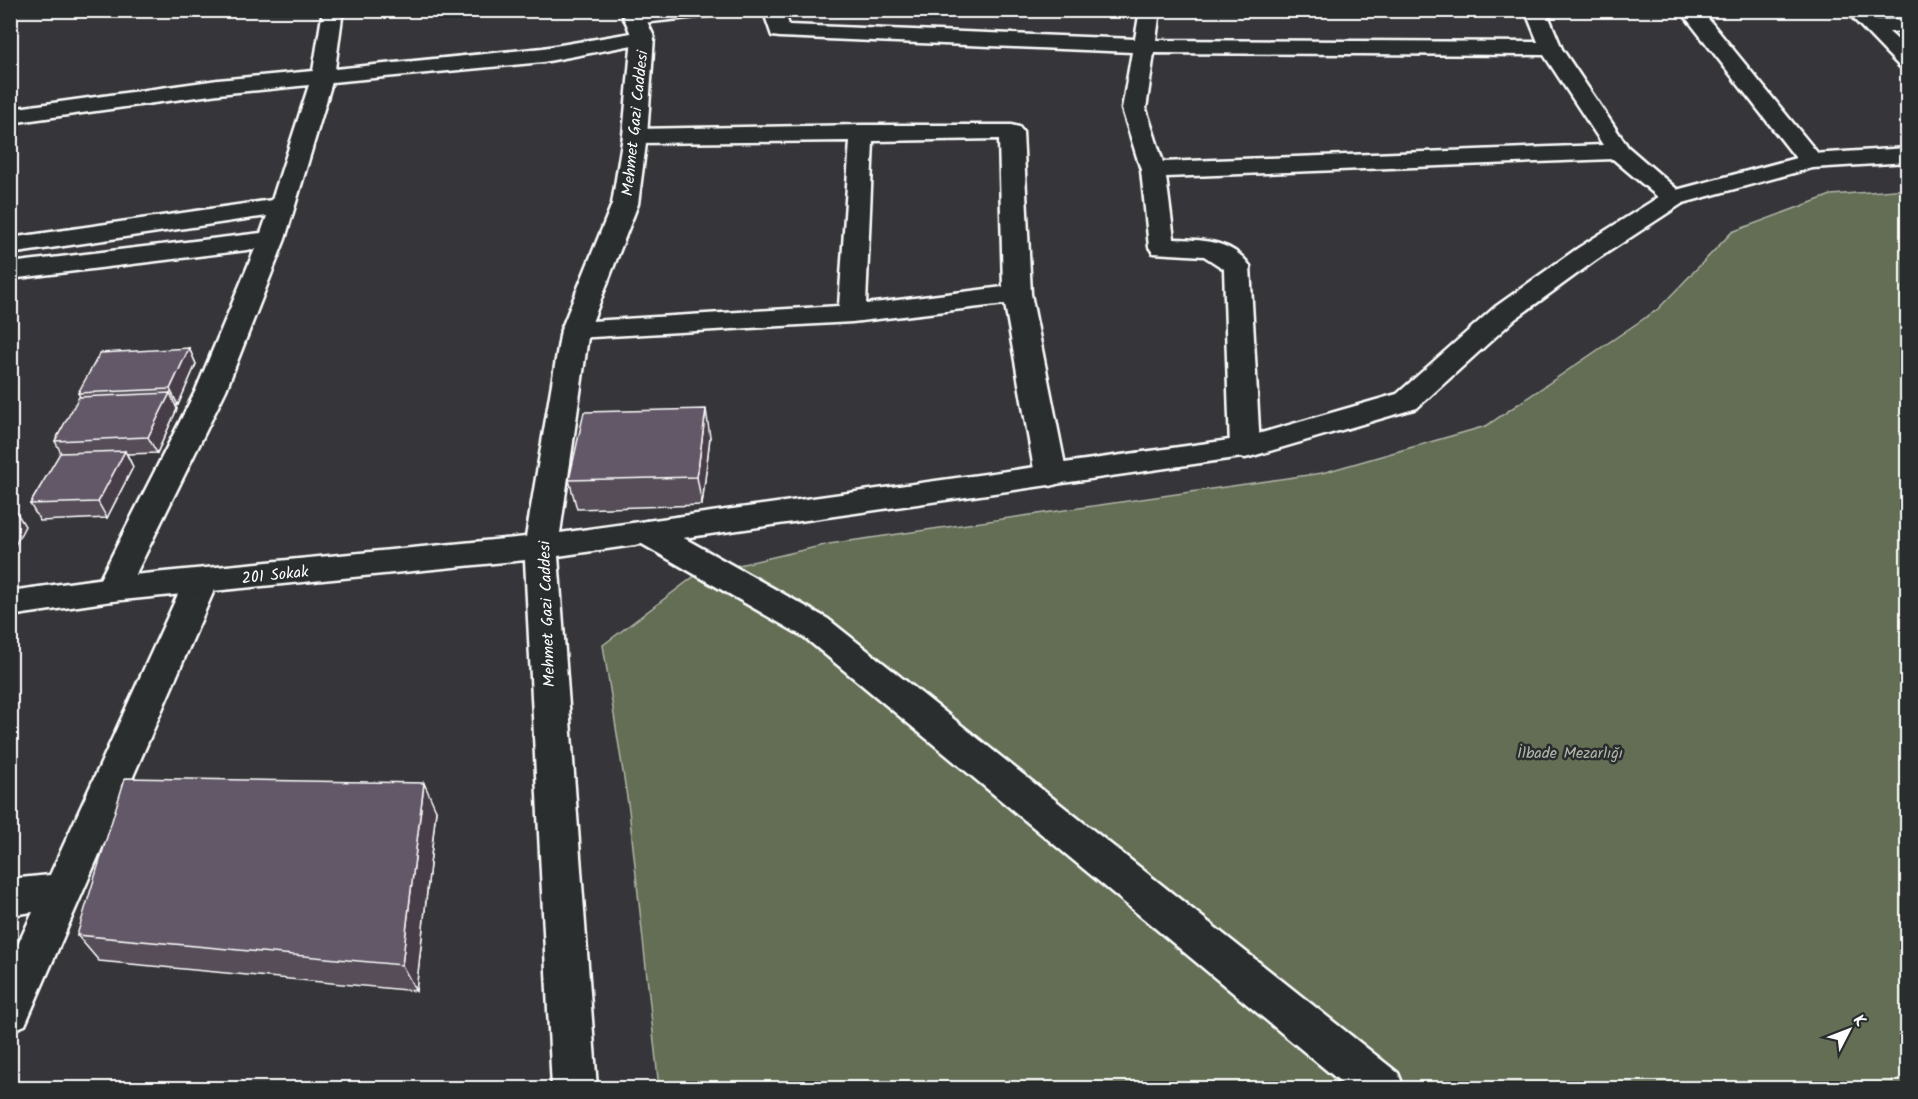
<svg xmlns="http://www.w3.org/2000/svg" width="1918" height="1099" font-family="Kalam,sans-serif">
  <rect width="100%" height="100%" fill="#36363a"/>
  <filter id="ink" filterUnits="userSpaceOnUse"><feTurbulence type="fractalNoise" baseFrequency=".0167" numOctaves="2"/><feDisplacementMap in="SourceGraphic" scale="12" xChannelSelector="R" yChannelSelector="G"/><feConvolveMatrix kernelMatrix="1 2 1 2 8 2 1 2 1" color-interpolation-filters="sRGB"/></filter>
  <g filter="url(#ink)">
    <path fill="#646e55" stroke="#b2b6aa" stroke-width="1.5" d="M 1907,189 L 1907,1088 L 659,1088 L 629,810 L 603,645 L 696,575 L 829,544 L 1322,473 L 1486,426 L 1658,309 L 1732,232 L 1831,195 Z"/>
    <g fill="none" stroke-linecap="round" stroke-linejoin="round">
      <g stroke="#fff" stroke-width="5">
        <g id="street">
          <path d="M 323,10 L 343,10 L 335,69 L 543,48 L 643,31 L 651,32 L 654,37 L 651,42 L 643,43 L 543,62 L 332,82 L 285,239 L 226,390 L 124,598 L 112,601 L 100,598 L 95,589 L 196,390 L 255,249 L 10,279 L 10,263 L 261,233 L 267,216 L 10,254 L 10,238 L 272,200 L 309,85 L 218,94 L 10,123 L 10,109 L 218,80 L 313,71 Z"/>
          <path d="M 644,10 L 717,10 L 714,14 L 707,16 L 633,24 L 626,22 L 623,18 L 626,14 Z"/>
          <path d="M 763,10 L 784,10 L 789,25 L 1135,39 L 1140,10 L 1160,10 L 1156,40 L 1538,42 L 1525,10 L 1546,10 L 1562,49 L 1628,147 L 1687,198 L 1683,203 L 1674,206 L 1665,203 L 1613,159 L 1166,177 L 1174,239 C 1202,240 1232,240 1250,266 L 1260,448 L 1256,455 L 1245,458 L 1234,455 L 1230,448 L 1224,269 L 1204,256 L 1153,253 L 1149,247 L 1141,170 L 1122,109 L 1132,52 L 780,37 L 772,36 ZM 1154,53 L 1544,55 L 1603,145 L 1163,162 L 1146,109 Z"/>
          <path d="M 1680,10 L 1701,10 L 1820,156 L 1823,161 L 1820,166 L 1811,168 L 1802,166 Z"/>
          <path d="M 1845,10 L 1867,10 L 1877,20 L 1908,19 L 1908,31 L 1889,32 L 1908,49 L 1908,68 L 1900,67 Z"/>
          <path d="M 862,125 L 1011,125 L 1019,127 L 1023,132 L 1031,294 L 1067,475 L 1062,482 L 1051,486 L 1040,482 L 1035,475 L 1005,304 L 852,322 L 575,338 L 565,336 L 561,330 L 565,324 L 575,322 L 839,306 L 850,141 L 635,143 L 627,141 L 623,136 L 627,131 L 635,129 ZM 999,139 L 1003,287 L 866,304 L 873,141 Z"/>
          <path d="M 647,521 L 659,524 L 828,619 L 1398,1073 L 1404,1088 L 1348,1088 L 804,637 L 635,540 L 631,532 L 635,524 Z"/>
          <path d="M 201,569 L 213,572 L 218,581 L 25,1025 L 10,1031 L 10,962 L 33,912 L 10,915 L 10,879 L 50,875 L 184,581 L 189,572 Z"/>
        </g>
      </g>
      <g stroke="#fff" stroke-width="5">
        <path id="secondary" d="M 621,10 L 642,10 L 654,37 L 647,136 L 638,204 L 589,330 L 560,533 L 1244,438 L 1397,394 L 1495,307 L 1578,248 L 1665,193 L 1811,154 L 1908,148 L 1908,162 L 1812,168 L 1683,203 L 1596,260 L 1515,319 L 1417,408 L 1256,455 L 558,556 L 597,1088 L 552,1088 L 525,560 L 112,601 L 10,616 L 10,591 L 112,577 L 526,537 L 561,330 L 612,204 L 623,136 L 632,37 Z"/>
      </g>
      <use href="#street" fill="#2a2d2e" fill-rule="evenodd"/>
      <use href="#secondary" fill="#2a2d2e" fill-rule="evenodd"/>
    </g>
    <g fill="#564d59" stroke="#fff" stroke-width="1.5">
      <path d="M 189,348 L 196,364 L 178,405 L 175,405 L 177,409 L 157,453 L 127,454 L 133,467 L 107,518 L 40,521 L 30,504 L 61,453 L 55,441 L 80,397 L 78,393 Z"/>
      <path d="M 710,437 L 702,505 L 577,509 L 569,480 Z"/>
      <path d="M 436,810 L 416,991 L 99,961 L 77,935 Z"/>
    </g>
    <g fill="#463e49" stroke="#fff" stroke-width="1.5">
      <path d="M 189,348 L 196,364 L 178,405 L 170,389 Z"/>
      <path d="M 170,393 L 177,409 L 157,453 L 148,437 Z"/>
      <path d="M 706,409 L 710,437 L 702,505 L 697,477 Z"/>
      <path d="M 125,451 L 133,467 L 107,518 L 98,502 Z"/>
      <path d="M 15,510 L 25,526 L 10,555 L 10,518 Z"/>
      <path d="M 424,783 L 436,810 L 416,991 L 402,965 Z"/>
    </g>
    <g fill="#645968" stroke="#fff" stroke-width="1.5">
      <path d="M 189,348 L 170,389 L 78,393 L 100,353 Z"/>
      <path d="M 170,393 L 148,437 L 55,441 L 79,397 Z"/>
      <path d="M 706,409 L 697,477 L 569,480 L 584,412 Z"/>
      <path d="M 125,451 L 98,502 L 30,504 L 60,453 Z"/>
      <path d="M 10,510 L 15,510 L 10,518 Z"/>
      <path d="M 125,778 L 424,783 L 402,965 L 77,935 Z"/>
    </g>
  </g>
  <g text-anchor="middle" stroke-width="5" stroke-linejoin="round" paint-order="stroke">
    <g font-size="16" fill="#fff" stroke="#2a2d2e">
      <text transform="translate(634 123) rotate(-84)" y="6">Mehmet Gazi Caddesi</text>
      <text transform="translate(275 574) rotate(-6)" y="6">201 Sokak</text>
      <text transform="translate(546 614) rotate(-92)" y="6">Mehmet Gazi Caddesi</text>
    </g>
    <g font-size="16" fill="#b2b6aa" stroke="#2a2d2e">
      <text x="1570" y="758">İlbade Mezarlığı</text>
    </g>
  </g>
  <rect width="1918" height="1099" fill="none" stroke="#2a2d2e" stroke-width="36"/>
  <rect x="18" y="18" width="1882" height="1063" fill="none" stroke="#fff" stroke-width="2" filter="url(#ink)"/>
  <g transform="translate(1849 1030) rotate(48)" stroke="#2a2d2e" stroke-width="4.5" paint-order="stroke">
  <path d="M0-4.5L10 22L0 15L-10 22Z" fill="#ffffff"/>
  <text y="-9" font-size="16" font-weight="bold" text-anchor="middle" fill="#ffffff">K</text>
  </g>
</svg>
